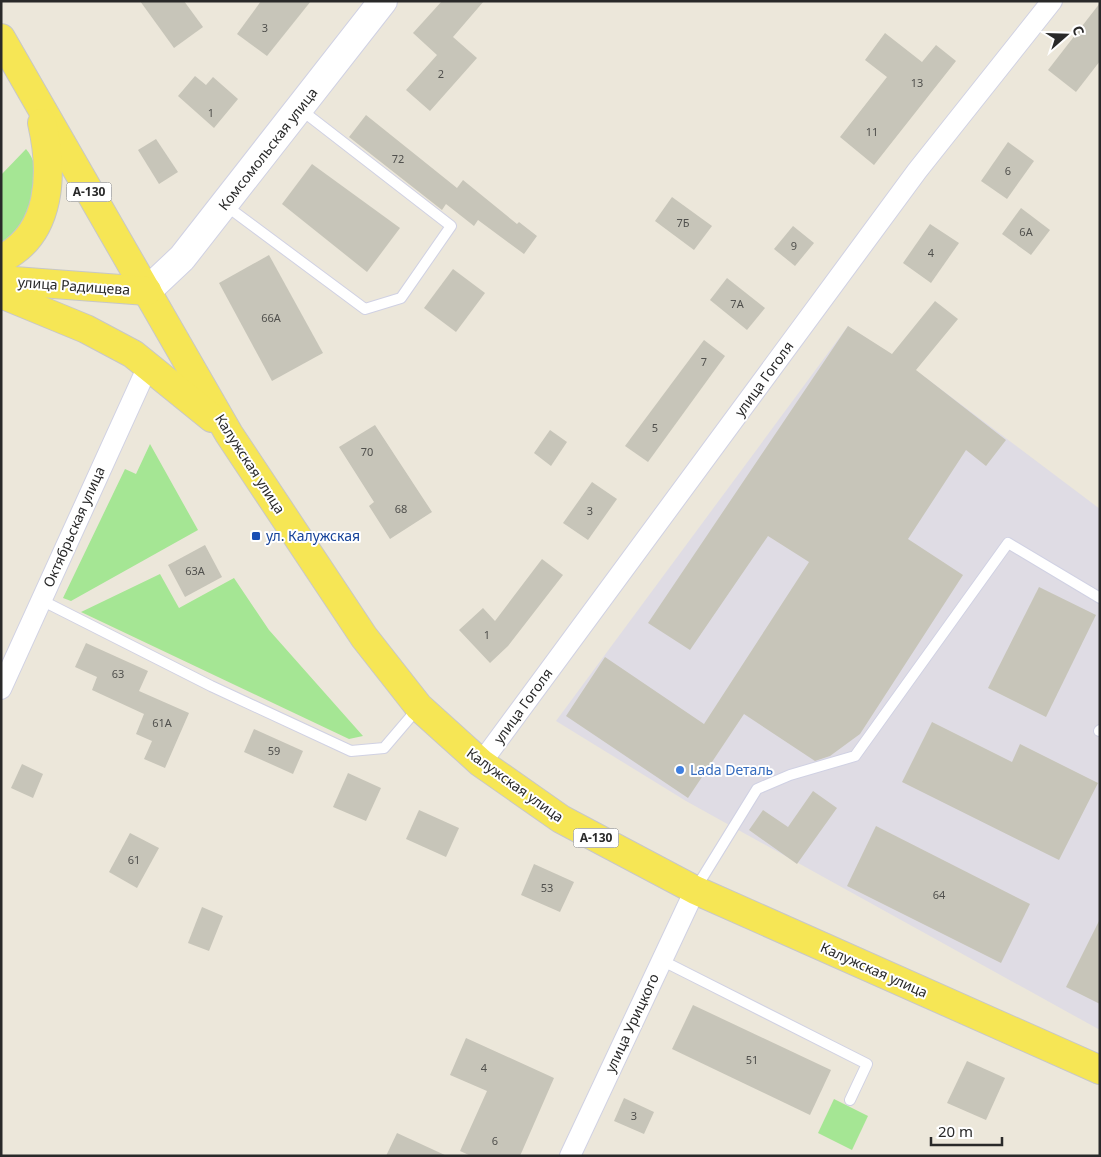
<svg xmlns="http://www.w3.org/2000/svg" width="1101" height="1157" font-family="'Noto Sans',sans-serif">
  <rect width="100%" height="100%" fill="#ece7da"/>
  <path fill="#dfdce4" d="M 848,326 L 926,378 L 1100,509 L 1100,1030 L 686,801 L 556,721 Z"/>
  <g fill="#a5e694">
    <path d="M 26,149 C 44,169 34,205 21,227 C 17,234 8,240 1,246 L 1,175 Z"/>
    <path d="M 150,444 L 198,530 L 71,601 L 63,598 L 125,469 L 136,474 Z"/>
    <path d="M 160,574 L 179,608 L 234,578 L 269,630 L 363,736 L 349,739 L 81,612 Z"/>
    <path d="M 834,1099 L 868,1116 L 852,1150 L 818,1133 Z"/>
  </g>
  <g fill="#c7c5b9">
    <path d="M 140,1 L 184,1 L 203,27 L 174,48 Z"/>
    <path d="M 261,1 L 311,1 L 267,56 L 237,34 Z"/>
    <path d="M 442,1 L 484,1 L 453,37 L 477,58 L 430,111 L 406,90 L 437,55 L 413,33 Z"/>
    <path d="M 1100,3 L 1100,61 L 1076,92 L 1048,70 Z"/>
    <path d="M 885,33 L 922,62 L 936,45 L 956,61 L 874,165 L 840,137 L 887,77 L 865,60 Z"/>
    <path d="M 195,76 L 206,85 L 213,77 L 238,99 L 214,128 L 178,96 Z"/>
    <path d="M 366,115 L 457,188 L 463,180 L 517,224 L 519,222 L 537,236 L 524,254 L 478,220 L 474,226 L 446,204 L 442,210 L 349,137 Z"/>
    <path d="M 156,139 L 178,172 L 159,184 L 138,150 Z"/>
    <path d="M 1008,142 L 1034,161 L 1007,199 L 981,181 Z"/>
    <path d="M 312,164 L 400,228 L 367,272 L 282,204 Z"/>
    <path d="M 672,197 L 712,226 L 694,250 L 655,221 Z"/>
    <path d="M 1021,208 L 1050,230 L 1031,255 L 1002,234 Z"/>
    <path d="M 930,224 L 959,243 L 931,283 L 903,263 Z"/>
    <path d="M 793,226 L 814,243 L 795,266 L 774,249 Z"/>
    <path d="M 269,255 L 323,353 L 272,381 L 219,283 Z"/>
    <path d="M 453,269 L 485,293 L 456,332 L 424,308 Z"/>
    <path d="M 727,278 L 765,308 L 747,330 L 710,300 Z"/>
    <path d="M 935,301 L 958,319 L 916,370 L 1006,440 L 986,466 L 966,450 L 908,539 L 963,575 L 860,734 L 830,756 L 815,761 L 744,714 L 688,798 L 566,716 L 605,657 L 704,724 L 809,562 L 768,536 L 690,650 L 648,623 L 848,326 L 892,354 Z"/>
    <path d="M 704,340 L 725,356 L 648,462 L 625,446 Z"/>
    <path d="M 375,425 L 432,512 L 390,539 L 369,506 L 374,502 L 339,447 Z"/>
    <path d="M 550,430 L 567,442 L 551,466 L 534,453 Z"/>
    <path d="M 592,482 L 617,499 L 588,540 L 563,523 Z"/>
    <path d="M 205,545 L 222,577 L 185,597 L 168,565 Z"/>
    <path d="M 542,559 L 563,575 L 508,646 L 490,663 L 459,630 L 483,608 L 495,621 Z"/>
    <path d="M 1039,587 L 1096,615 L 1046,717 L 988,688 Z"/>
    <path d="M 86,643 L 148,671 L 139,691 L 189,713 L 165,768 L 144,759 L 152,741 L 136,734 L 144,714 L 92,690 L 97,677 L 75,667 Z"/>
    <path d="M 932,722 L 1012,762 L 1020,744 L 1098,783 L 1059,860 L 902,782 Z"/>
    <path d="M 254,729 L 303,751 L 293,774 L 244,752 Z"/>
    <path d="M 22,764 L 43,774 L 33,798 L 11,788 Z"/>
    <path d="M 348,773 L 381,788 L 366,821 L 333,807 Z"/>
    <path d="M 813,791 L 837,808 L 797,864 L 749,830 L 763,810 L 788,827 Z"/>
    <path d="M 419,810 L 459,828 L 446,857 L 406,839 Z"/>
    <path d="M 876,826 L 1030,904 L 1001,963 L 847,886 Z"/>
    <path d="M 130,833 L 159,848 L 137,888 L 109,872 Z"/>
    <path d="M 534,864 L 574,882 L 560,912 L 521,895 Z"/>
    <path d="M 202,907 L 223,916 L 209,951 L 188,943 Z"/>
    <path d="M 1100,919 L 1100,1004 L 1066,987 Z"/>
    <path d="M 693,1005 L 831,1070 L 810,1115 L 672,1049 Z"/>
    <path d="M 466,1038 L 554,1078 L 520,1156 L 471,1156 L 460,1151 L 487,1091 L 450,1075 Z"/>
    <path d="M 967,1061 L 1005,1078 L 986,1120 L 947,1103 Z"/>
    <path d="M 624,1098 L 654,1112 L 644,1134 L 614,1121 Z"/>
    <path d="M 397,1133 L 447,1156 L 386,1156 Z"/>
  </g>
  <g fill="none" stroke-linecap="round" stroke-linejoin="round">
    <g stroke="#d0d1e3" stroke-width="12">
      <g id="lane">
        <path d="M 225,205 L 365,309 L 401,298 L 451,226 L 300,109"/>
        <path d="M 41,600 L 211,686 L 351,751 L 384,748 L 419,707"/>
        <path d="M 1099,731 L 1100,730"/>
        <path d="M 696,888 L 757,789 L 790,775 L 855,756 L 1008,543 L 1100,598"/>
        <path d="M 661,960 L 867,1064 L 850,1100"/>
      </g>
    </g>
    <g stroke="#d0d1e3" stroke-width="22">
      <g id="street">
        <path d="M 1,689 L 148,366"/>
        <path d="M 481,763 L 917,171 L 1052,1"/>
        <path d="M 570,1156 L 695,890"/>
      </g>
    </g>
    <g stroke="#d0d1e3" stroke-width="30">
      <path id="secondary" d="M 147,291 L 182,258 L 383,1"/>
    </g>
    <g stroke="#c7c7c7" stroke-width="30">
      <g id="primary">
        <path d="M 1,38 L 229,434 L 364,637 L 419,707 L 481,763 L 561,819 L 695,890 L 1100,1070"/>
        <path d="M 1,259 C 53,234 53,171 42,123"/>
        <path d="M 1,280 L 147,291"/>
        <path d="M 1,294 L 86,329 L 133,354 L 212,418"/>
      </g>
    </g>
    <use href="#lane" stroke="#fff" stroke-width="10"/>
    <use href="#street" stroke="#fff" stroke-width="20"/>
    <use href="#secondary" stroke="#fff" stroke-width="28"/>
    <use href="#primary" stroke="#f6e655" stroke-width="28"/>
  </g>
  <rect fill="#1a4fb4" stroke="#fff" stroke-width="2" x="251" y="531" width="10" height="10" rx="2.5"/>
  <circle fill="#3f7fe0" stroke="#fff" stroke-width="2" cx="680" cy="770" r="5"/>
  <g text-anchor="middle" stroke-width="4" stroke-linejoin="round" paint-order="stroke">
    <g font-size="11" fill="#50504d">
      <text x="265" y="32">3</text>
      <text x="441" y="78">2</text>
      <text x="917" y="87">13</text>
      <text x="211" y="117">1</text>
      <text x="872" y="136">11</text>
      <text x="398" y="163">72</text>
      <text x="1008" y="175">6</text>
      <text x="683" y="227">7Б</text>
      <text x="1026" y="236">6А</text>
      <text x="794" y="250">9</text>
      <text x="931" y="257">4</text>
      <text x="737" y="308">7А</text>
      <text x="271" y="322">66А</text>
      <text x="704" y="366">7</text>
      <text x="655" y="432">5</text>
      <text x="367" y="456">70</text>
      <text x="401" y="513">68</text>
      <text x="590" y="515">3</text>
      <text x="195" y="575">63А</text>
      <text x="487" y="639">1</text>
      <text x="118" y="678">63</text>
      <text x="162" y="727">61А</text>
      <text x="274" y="755">59</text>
      <text x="134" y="864">61</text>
      <text x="547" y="892">53</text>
      <text x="939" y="899">64</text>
      <text x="752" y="1064">51</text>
      <text x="484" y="1072">4</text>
      <text x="634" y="1120">3</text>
      <text x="495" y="1145">6</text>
    </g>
    <g fill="#fff" stroke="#696969" stroke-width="1">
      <rect x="66.5" y="182.5" width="45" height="19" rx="4"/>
      <rect x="573.5" y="828.5" width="45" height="19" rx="4"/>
    </g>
    <g font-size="12" font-weight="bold" fill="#292929">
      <text x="89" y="196">А-130</text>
      <text x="596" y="842">А-130</text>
    </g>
    <g font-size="14" fill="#292929" stroke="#fff">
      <text transform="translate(268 149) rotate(-52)" y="5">Комсомольская улица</text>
      <text transform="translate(74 286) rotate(4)" y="5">улица Радищева</text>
      <text transform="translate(764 379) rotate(-54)" y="5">улица Гоголя</text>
      <text transform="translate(250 464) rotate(57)" y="5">Калужская улица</text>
      <text transform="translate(74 527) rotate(-66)" y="5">Октябрьская улица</text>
      <text transform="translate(523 706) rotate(-54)" y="5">улица Гоголя</text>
      <text transform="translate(515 785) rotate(36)" y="5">Калужская улица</text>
      <text transform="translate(874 970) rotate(24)" y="5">Калужская улица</text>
      <text transform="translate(632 1023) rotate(-65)" y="5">улица Урицкого</text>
    </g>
    <g font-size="14" fill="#164399" stroke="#fff" text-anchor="start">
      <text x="266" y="541">ул. Калужская</text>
    </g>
    <g font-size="14" fill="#366cbe" stroke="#fff" text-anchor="start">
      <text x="690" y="775">Lada Dеталь</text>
    </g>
  </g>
  <rect width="1101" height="1157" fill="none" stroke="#292929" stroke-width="5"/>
  <g transform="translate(1066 35) rotate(70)" stroke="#ffffff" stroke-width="4" paint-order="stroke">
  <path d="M0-4L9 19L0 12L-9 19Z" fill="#292929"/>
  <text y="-8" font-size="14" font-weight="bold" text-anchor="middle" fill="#292929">С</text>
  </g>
  <path d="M931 1137v8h71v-8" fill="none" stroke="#292929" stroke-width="2.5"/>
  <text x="938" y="1137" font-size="15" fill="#292929" stroke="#ffffff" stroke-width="4" paint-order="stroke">20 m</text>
</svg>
